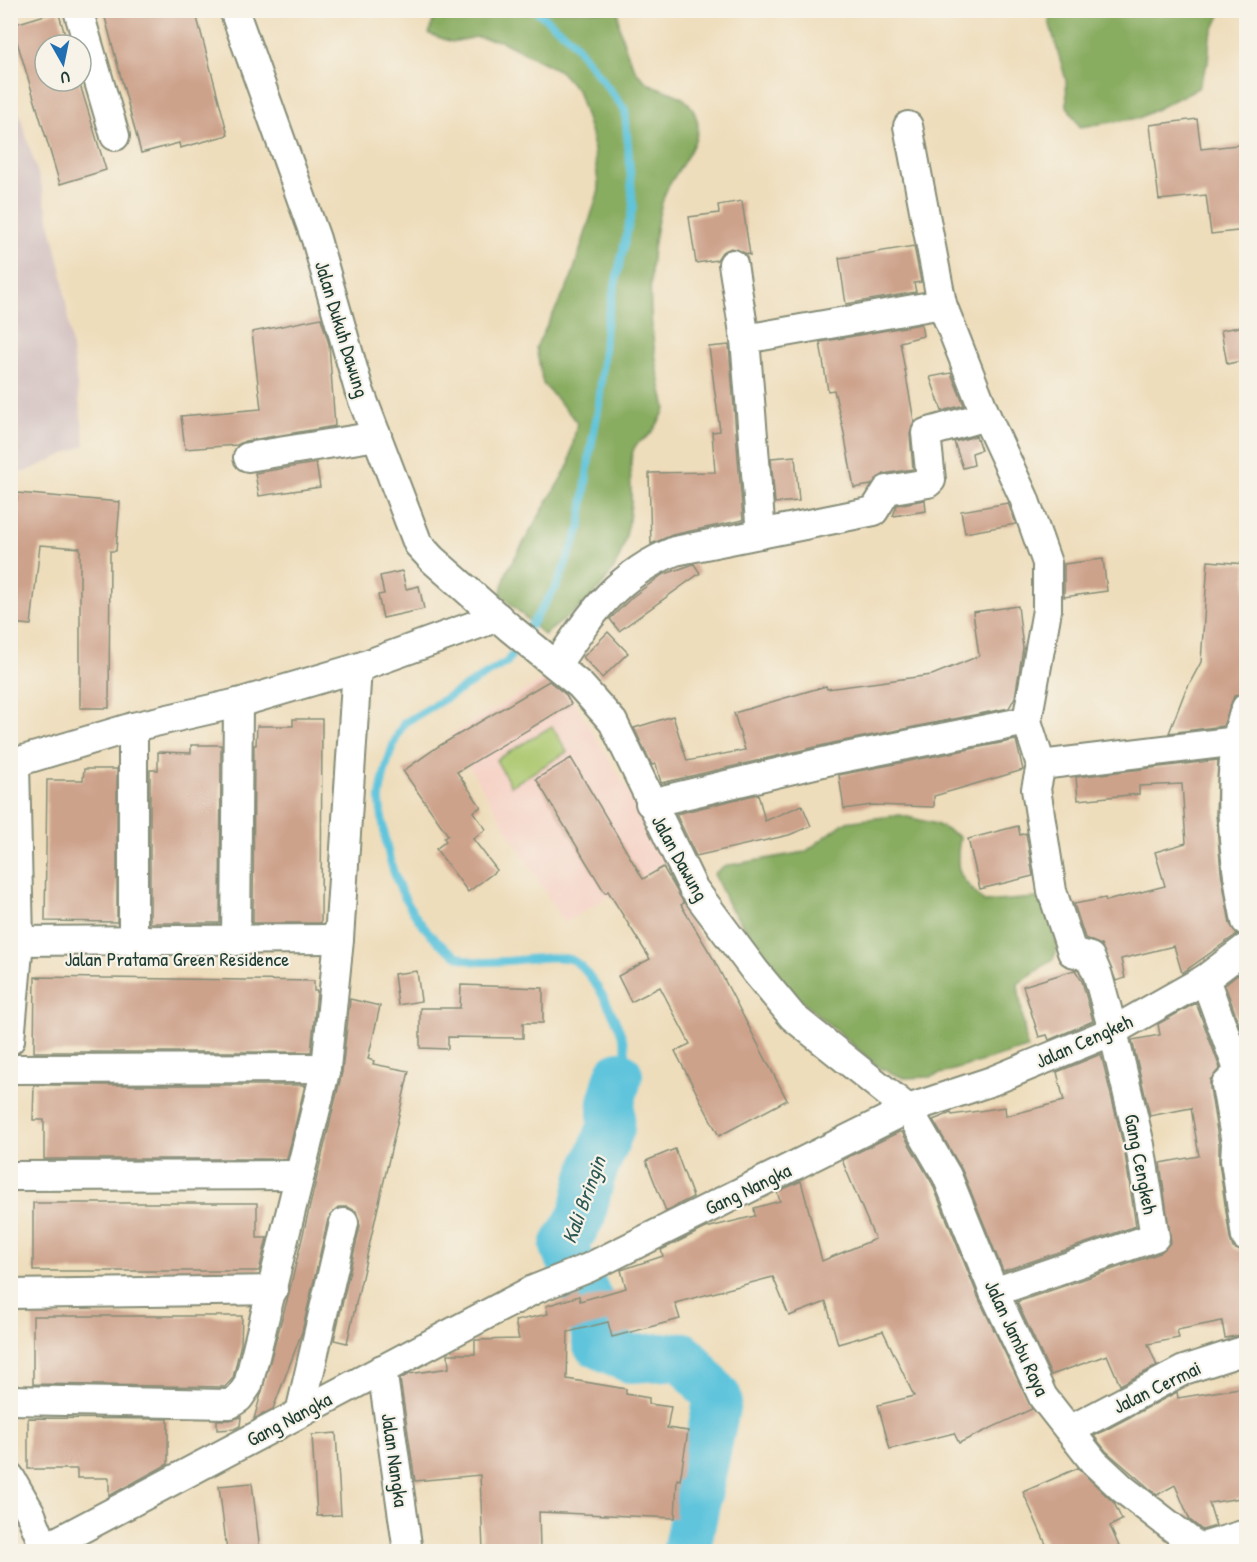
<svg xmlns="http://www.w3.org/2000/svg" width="1257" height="1562" font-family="'Patrick Hand',sans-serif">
  <rect width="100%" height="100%" fill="#f7f3e8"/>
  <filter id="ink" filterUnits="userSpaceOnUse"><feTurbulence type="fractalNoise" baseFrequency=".0167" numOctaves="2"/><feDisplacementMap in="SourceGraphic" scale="12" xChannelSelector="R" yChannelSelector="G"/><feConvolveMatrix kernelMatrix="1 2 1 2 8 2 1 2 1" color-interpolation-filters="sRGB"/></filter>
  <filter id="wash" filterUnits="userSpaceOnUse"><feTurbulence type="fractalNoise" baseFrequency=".008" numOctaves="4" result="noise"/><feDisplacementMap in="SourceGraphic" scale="24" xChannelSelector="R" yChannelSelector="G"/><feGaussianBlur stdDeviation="1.35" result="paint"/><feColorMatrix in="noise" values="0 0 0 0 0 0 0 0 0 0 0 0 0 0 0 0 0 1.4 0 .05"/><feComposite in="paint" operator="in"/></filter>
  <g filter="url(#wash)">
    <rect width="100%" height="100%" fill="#edb"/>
    <path fill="#f6d1c5" d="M 556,672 L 670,860 L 564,923 L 450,735 Z"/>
    <path fill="#d1bfbf" d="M 15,100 L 41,184 L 62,273 L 85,445 L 25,472 L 10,471 L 10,101 Z"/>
    <path fill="#abc76e" stroke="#658251" stroke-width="1.5" d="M 552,726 L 567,752 L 511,786 L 496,760 Z"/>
    <g fill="#88ac61" stroke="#54744a" stroke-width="1.5">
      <path d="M 436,11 L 619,11 C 616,26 630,67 642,78 C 660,96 688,86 697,120 C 703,141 676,171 667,189 C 663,197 661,207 659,215 C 644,279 650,345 666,408 C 662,416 658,425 652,432 C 646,441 637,439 633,451 C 628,465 632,486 631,502 C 625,576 600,592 544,635 L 500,594 L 507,571 L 569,465 L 577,422 L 543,384 L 536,347 L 571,279 L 599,190 L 592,137 L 577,90 L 560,71 L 501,41 L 476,37 L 452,42 L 429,34 Z"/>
      <path d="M 1050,11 L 1050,10 L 1222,11 L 1210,37 L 1208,62 L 1198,88 L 1139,118 L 1080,127 L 1067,106 L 1066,80 L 1049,21 Z"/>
      <path d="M 900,815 L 936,824 L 960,837 C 954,875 959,875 984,902 L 1036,898 L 1048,904 L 1057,948 L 1053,959 L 1018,984 L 1027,1048 L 930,1077 L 904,1078 L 880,1068 L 794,995 L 729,906 L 714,874 L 724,866 L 805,852 L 845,822 Z"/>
    </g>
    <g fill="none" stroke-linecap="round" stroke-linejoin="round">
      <path stroke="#5ec4dc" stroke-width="8" d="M 535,10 L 570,38 L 625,110 L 633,206 L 606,325 L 599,405 L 590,452 L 580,528 L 557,585 L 507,662 L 404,723 C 392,742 383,774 380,796 C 379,805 382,815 383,824 C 389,870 403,908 437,941 C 447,950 459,959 472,961 C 498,966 553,952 572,960 C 592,969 625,1031 626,1053 C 626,1060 622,1068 619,1075"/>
      <path stroke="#5ec4dc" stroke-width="48" d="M 619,1075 L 611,1102 L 611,1128 L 591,1177 L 582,1215 L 564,1246 L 590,1302 L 596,1343 L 630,1359 L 683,1356 L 718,1398 L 686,1552"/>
    </g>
    <g id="blocks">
      <g fill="#cda28b">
        <path d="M 103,10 L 195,10 L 228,135 L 180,148 L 179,143 L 141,153 Z"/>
        <path d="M 58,11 L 68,45 L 45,45 L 45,81 L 79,81 L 106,170 L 60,184 L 12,25 Z"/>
        <path d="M 1197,119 L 1201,149 L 1246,144 L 1246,230 L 1211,234 L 1206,195 L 1159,200 L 1150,125 Z"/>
        <path d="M 742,201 L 750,255 L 731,248 L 722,252 L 717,260 L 696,263 L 689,217 L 719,213 L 718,205 Z"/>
        <path d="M 914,246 L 921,282 L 914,283 L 916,292 L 846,304 L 839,258 Z"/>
        <path d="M 321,318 L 329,344 L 335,426 L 245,441 L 237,445 L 185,449 L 181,416 L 261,409 L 252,332 Z"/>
        <path d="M 921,324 L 923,336 L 900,342 L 914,421 L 910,434 L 913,469 L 884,474 L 871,485 L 854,488 L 844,433 L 834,390 L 828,391 L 820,342 Z"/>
        <path d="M 1246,326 L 1246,360 L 1227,364 L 1221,330 Z"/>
        <path d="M 729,345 L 743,520 L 672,535 L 651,544 L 649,473 L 715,472 L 712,432 L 720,431 L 709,347 Z"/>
        <path d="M 951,373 L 964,405 L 942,411 L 930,377 Z"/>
        <path d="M 976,436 L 981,450 L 972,453 L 974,465 L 963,468 L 954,442 Z"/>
        <path d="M 795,456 L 799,501 L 775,503 L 771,458 Z"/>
        <path d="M 316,463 L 320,487 L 259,496 L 255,473 Z"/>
        <path d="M 17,493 L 120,502 L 116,551 L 110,551 L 109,708 L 80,708 L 80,548 L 40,545 L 31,625 L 10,623 L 10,500 L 17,500 Z"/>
        <path d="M 925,500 L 926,511 L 893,516 L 897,505 Z"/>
        <path d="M 1008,503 L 1016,524 L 965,533 L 961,511 Z"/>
        <path d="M 1103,559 L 1107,591 L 1064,597 L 1064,564 Z"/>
        <path d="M 1208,561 L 1246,564 L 1245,692 L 1234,696 L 1223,726 L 1169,733 L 1184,694 L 1201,662 Z"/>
        <path d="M 694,564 L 700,573 L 619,631 L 610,619 L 632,597 L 662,575 Z"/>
        <path d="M 402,571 L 406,589 L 419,586 L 424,609 L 383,618 L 378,595 L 384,594 L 380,576 Z"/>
        <path d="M 1018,606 L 1023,648 L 1015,697 L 1009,708 L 833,743 L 661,783 L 656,764 L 652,765 L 634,728 L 673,716 L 687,761 L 745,750 L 734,713 L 826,686 L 827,689 L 932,675 L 979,656 L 973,612 Z"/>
        <path d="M 608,632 L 628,653 L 602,678 L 583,657 Z"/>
        <path d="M 549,681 L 566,695 L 571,704 L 457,772 L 481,807 L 473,812 L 486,829 L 473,839 L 497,870 L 468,892 L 436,849 L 446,841 L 444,838 L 448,835 L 403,771 L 439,746 Z"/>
        <path d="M 293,719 L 322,719 L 321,923 L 253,923 L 254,745 L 256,745 L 257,726 L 293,726 Z"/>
        <path d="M 1016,740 L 1023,770 L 934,796 L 934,807 L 872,805 L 844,809 L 839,775 Z"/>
        <path d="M 191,745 L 221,745 L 220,923 L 150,923 L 150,770 L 158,770 L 158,752 L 191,753 Z"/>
        <path d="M 571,758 L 643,879 L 663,867 L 684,903 L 681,905 L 713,958 L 787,1100 L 719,1136 L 675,1051 L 690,1044 L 660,987 L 631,1002 L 618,976 L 650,959 L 608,891 L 605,893 L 536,779 Z"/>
        <path d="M 1218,760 L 1216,814 L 1221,872 L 1230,924 L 1237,934 L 1182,973 L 1174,946 L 1121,959 L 1125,978 L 1116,981 L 1101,945 L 1085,938 L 1074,904 L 1105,898 L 1106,901 L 1165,886 L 1155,852 L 1186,843 L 1182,784 L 1139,786 L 1139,794 L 1078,800 L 1076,777 Z"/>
        <path d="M 84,769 L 117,769 L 117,922 L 45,921 L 47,780 L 83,780 Z"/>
        <path d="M 758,794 L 765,821 L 802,805 L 811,826 L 789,835 L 696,856 L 676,814 Z"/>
        <path d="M 1018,826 L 1020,835 L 1026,833 L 1033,876 L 980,889 L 968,839 Z"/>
        <path d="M 1246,968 L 1246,1044 L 1225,985 Z"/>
        <path d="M 1075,970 L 1082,981 L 1093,1021 L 1049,1040 L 1047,1035 L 1039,1037 L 1023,986 Z"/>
        <path d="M 417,971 L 421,1001 L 398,1005 L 394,974 Z"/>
        <path d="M 35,977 L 314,981 L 314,991 L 317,991 L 311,1052 L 34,1052 Z"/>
        <path d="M 461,985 L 543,988 L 543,1023 L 523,1023 L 523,1038 L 448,1037 L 448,1049 L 420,1048 L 420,1008 L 460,1008 Z"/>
        <path d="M 350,999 L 380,1006 L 368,1059 L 374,1061 L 373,1064 L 409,1071 L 347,1343 L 334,1340 L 360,1226 L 356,1211 L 347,1207 L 339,1207 L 328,1219 L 302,1332 L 273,1409 L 254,1419 L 288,1297 L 342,1072 Z"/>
        <path d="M 1196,1003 L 1220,1068 L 1210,1080 L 1210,1088 L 1219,1144 L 1219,1162 L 1230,1239 L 1233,1248 L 1246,1253 L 1246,1334 L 1225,1338 L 1222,1321 L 1177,1330 L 1179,1338 L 1148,1344 L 1157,1366 L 1120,1385 L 1107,1355 L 1051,1375 L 1017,1302 L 1160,1253 L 1171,1242 L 1160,1163 L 1199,1156 L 1191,1108 L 1150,1116 L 1132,1040 L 1160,1035 L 1158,1024 Z"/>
        <path d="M 1101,1054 L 1124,1148 L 1136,1226 L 1003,1271 L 962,1170 L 933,1120 L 951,1113 L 952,1115 L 1005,1107 L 1006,1116 L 1064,1101 L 1057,1072 Z"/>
        <path d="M 34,1085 L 305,1085 L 287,1159 L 44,1159 L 44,1120 L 33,1120 Z"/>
        <path d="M 899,1132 L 902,1132 L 932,1183 L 979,1299 L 1032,1409 L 959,1443 L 954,1433 L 890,1449 L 878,1405 L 914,1396 L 883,1331 L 838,1344 L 826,1302 L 789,1316 L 773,1277 L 675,1303 L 680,1319 L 612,1337 L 608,1322 L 568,1332 L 567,1379 L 626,1389 L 626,1394 L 649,1398 L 649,1404 L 671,1407 L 667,1428 L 688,1431 L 680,1480 L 677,1479 L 675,1518 L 539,1512 L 540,1550 L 483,1551 L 480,1475 L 415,1481 L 400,1379 L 409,1374 L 449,1368 L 448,1354 L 475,1354 L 475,1340 L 519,1339 L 515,1321 L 548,1314 L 546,1306 L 579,1296 L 580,1301 L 626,1288 L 621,1270 L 663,1256 L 661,1250 L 706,1228 L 755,1216 L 754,1208 L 780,1201 L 777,1192 L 801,1181 L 822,1261 L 875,1239 L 842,1160 Z"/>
        <path d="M 675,1149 L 693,1197 L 666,1211 L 646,1161 Z"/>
        <path d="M 33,1203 L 257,1203 L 257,1238 L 267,1238 L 259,1271 L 33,1271 Z"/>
        <path d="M 33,1316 L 242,1316 L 241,1343 L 233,1378 L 225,1387 L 33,1384 Z"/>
        <path d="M 1246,1387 L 1246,1497 L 1209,1503 L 1216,1526 L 1202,1530 L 1190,1520 L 1175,1485 L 1157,1495 L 1106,1451 L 1094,1436 L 1177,1392 L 1178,1398 Z"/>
        <path d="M 241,1417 L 240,1426 L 234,1429 L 217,1430 L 217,1420 L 230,1420 Z"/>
        <path d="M 28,1418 L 168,1419 L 168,1464 L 109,1496 L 109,1478 L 77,1478 L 77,1469 L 28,1469 Z"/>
        <path d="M 336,1433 L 341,1515 L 317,1516 L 312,1435 Z"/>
        <path d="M 1078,1468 L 1114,1503 L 1122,1520 L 1110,1526 L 1121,1551 L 1049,1551 L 1023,1492 Z"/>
        <path d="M 252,1483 L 260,1551 L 227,1551 L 219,1486 Z"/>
      </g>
    </g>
  </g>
  <g filter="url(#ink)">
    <use href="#blocks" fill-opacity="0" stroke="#868d78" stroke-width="1.5"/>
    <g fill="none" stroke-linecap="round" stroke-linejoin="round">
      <g stroke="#868d78" stroke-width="32">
        <g id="minor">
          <path d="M 78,10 L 115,136"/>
          <path d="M 234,10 L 316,239 L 359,390 L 418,544 L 432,559 L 510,628 L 580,685 L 613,722 L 693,888 L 755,971 L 793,1017 L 908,1109 L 947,1176 L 994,1292 L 1043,1397 L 1094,1462 L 1123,1489 L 1204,1552"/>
          <path d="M 908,126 L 942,304 L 986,416 L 1024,498 L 1047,563 L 1047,610 L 1027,721 L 1041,765 L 1036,789 L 1052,891 L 1072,952 L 1090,957 L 1098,976 L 1113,1031 L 1140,1145 L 1155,1237 L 994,1292"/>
          <path d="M 733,264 L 745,339 L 761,534"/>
          <path d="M 745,339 L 942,304"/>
          <path d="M 248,457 L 377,436"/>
          <path d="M 557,664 C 591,614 616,575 675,551 L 874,511 L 887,490 L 928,483 L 931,480 L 926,433 L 986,416"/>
          <path d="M 1246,708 C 1223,766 1233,860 1246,921"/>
          <path d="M 10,764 L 133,727 L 238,703 L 357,668 L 498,617"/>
          <path d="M 1041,765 L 1246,740"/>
          <path d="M 650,803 L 836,759 L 1027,721"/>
          <path d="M 10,941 L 339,939"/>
          <path d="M 133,941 L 133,727"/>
          <path d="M 236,941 L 238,703"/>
          <path d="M 1205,979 L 1239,1072 L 1226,1085 L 1236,1143 L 1235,1160 L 1246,1237"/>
          <path d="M 10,1040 L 19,941 L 15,763"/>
          <path d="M 10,1069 L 326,1068"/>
          <path d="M 10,1176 L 300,1175"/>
          <path d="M 10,1294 L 273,1290"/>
          <path d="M 382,1369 L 408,1552"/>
          <path d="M 10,1400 L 230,1404 L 239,1398 L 248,1385 L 326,1068 L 339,939 L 357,668"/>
          <path d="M 300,1413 L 344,1223"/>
          <path d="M 1070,1430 L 1184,1370 L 1246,1350"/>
          <path d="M 10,1477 L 30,1512 L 46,1552"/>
          <path d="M 45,1548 L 533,1290 L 588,1268 L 908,1109 L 992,1081 L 1113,1031 L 1205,979 L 1246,948"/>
          <path d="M 1186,1552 L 1246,1534"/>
        </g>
      </g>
      <use href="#minor" stroke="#fff" stroke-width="28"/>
    </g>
  </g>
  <g text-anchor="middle" stroke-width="4.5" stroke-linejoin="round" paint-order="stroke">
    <g font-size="20" fill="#1f3d34" stroke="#f7f3e8">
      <text transform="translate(342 329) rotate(73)" y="7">Jalan Dukuh Dawung</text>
      <text transform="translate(680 858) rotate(61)" y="7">Jalan Dawung</text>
      <text x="177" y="966">Jalan Pratama Green Residence</text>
      <text transform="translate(1084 1041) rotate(-24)" y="7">Jalan Cengkeh</text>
      <text transform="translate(1141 1164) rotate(79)" y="7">Gang Cengkeh</text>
      <text transform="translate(748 1189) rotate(-26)" y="7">Gang Nangka</text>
      <text transform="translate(1017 1338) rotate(65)" y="7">Jalan Jambu Raya</text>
      <text transform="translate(1157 1387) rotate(-26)" y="7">Jalan Cermai</text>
      <text transform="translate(289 1419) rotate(-28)" y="7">Gang Nangka</text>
      <text transform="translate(395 1460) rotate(82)" y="7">Jalan Nangka</text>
    </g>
    <g font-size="21" font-style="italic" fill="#2c5856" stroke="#f7f3e8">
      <text transform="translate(584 1200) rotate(-70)" y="7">Kali Bringin</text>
    </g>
  </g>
  <rect width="1257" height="1562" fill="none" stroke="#f7f3e8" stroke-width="36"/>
  <g transform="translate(63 63) rotate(171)"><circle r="28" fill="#f7f3e8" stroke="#a1aaa0" stroke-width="1.5"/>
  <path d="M0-4.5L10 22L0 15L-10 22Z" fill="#1f6fb2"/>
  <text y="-9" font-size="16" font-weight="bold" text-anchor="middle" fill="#1f3d34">U</text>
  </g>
</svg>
